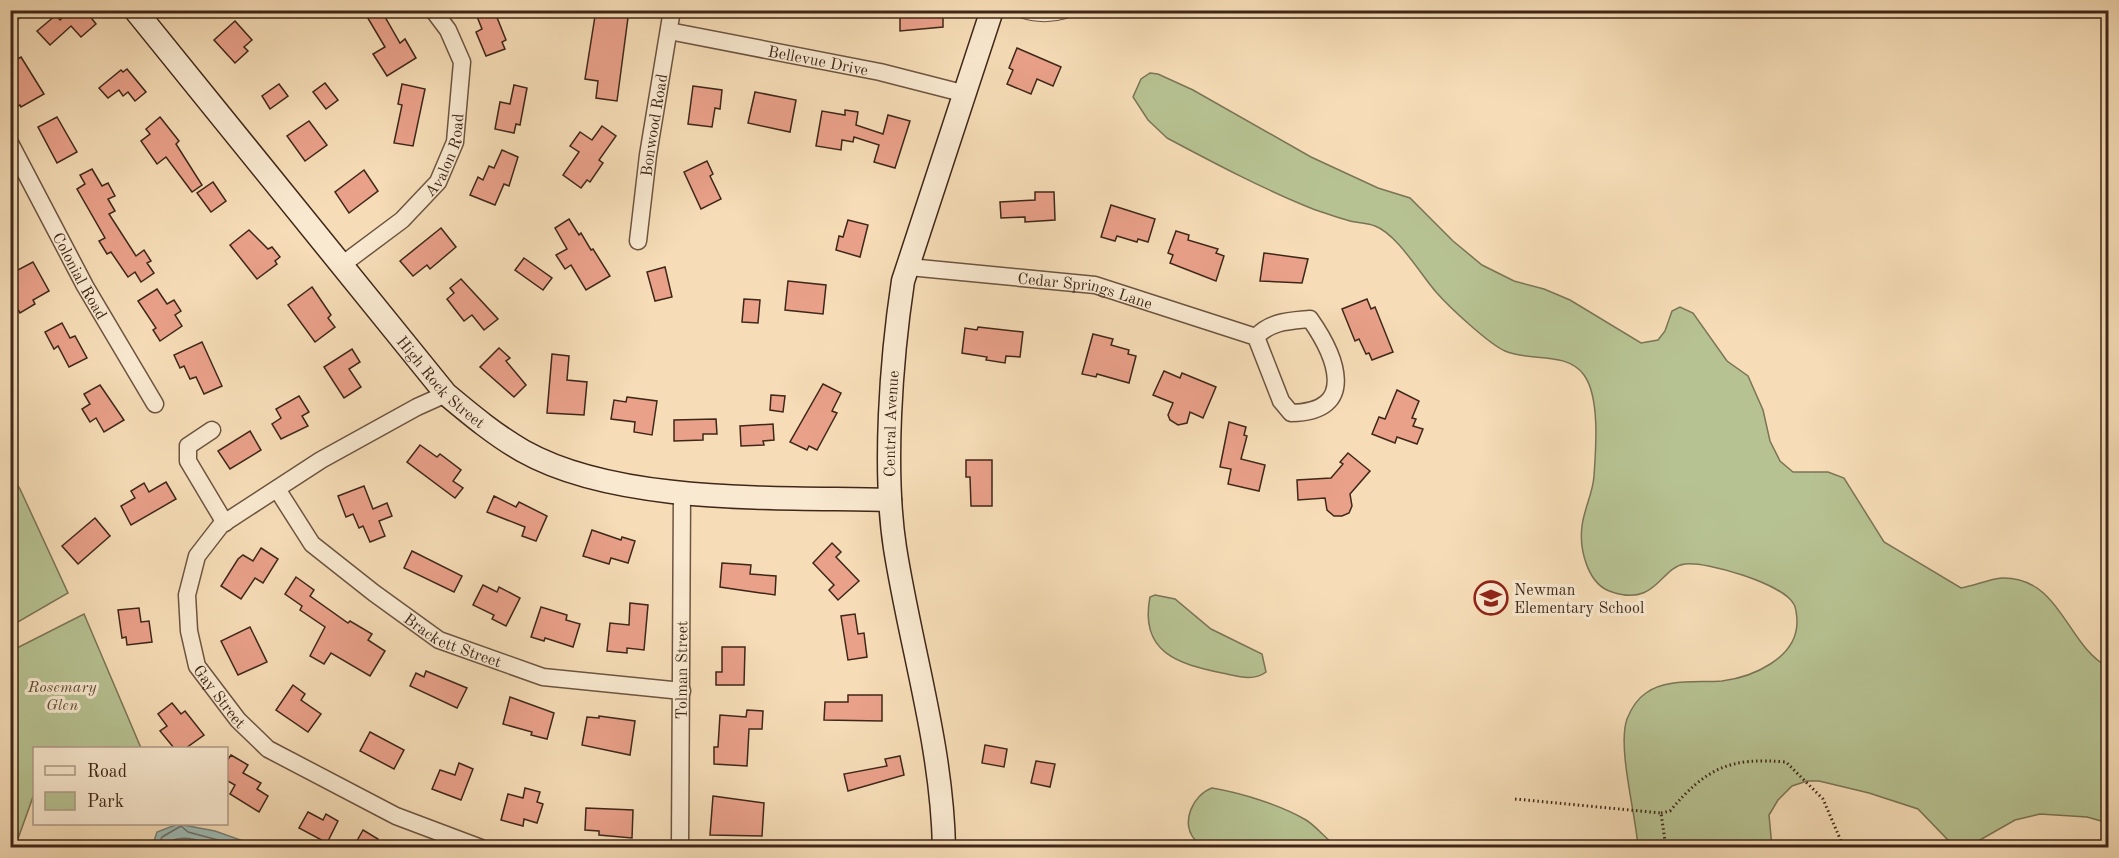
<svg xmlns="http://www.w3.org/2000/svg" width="2119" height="858" font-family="'Old Standard TT',serif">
  <rect width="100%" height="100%" fill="#f6ddb7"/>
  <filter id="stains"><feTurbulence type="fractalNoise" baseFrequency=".00333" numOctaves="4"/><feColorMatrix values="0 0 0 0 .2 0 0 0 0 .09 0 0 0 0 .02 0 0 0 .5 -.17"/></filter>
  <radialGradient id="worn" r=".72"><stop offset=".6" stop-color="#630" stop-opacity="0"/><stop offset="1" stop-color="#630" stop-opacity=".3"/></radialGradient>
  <g fill="#b7c292" stroke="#7b7456" stroke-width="1.5">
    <path d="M 1150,73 L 1158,74 L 1193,90 L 1311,157 L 1378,188 L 1410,198 L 1453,241 L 1482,265 L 1514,281 L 1544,289 L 1570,300 L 1641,343 L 1658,340 L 1665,331 L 1672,311 L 1680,307 L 1693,313 L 1727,361 L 1748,376 L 1763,410 L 1770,441 L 1780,461 L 1793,472 L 1828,472 L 1844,478 L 1884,542 L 1961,588 C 1974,586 1989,579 2002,578 C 2061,577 2066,645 2108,667 L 2108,828 L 2101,821 L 2087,817 L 2040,814 L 2015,820 L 1973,844 L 1958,844 L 1948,840 L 1918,809 L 1869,793 L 1819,781 L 1807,781 L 1792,786 L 1778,800 L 1769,815 L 1772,847 L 1638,847 C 1636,815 1617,747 1627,719 C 1631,709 1637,699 1646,693 C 1666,678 1698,683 1722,681 C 1753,677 1797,658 1797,622 C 1797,617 1796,606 1793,603 C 1782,584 1707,561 1685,564 C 1660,567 1657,607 1612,592 C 1588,585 1579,550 1582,526 C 1584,509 1593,493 1594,476 C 1596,448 1600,397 1584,375 C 1567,351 1530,362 1505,351 C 1489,344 1449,307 1436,292 C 1421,275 1397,234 1375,226 C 1368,223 1358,223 1350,221 C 1338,218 1325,213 1313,209 C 1263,189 1214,163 1167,138 L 1148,120 L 1133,97 L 1141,79 Z"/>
    <path d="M 11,474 L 20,489 L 68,593 L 11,626 Z"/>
    <path d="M 1155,595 L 1175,599 L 1211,629 L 1262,654 L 1266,672 C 1253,682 1237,676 1222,673 C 1179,664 1139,653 1150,597 Z"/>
    <path d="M 84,614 L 141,748 L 34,748 L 34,794 L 15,847 L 11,847 L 11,651 Z"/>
    <path d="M 1212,788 C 1242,793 1280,805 1306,820 C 1319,828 1327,842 1339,847 L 1207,847 C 1204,845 1198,843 1195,840 C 1180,822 1193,795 1212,788 Z"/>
  </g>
  <path fill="#9ebbb5" stroke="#788077" stroke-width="1.5" d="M 178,824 L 215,831 L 260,847 L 152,847 L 157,832 Z"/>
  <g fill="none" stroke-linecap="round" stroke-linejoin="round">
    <g stroke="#6e7167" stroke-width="1.5">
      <path d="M 157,848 L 162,837 L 181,826 L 188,832 L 248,848"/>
      <path d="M 165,848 C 174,829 208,843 223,848"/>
    </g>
  </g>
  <g fill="#eaa18a" stroke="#3f2719" stroke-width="1.5">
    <path d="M 71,10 L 85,10 L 96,24 L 81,37 L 71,26 L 50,45 L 37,31 L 56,15 L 60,20 Z"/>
    <path d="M 363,10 L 381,10 L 400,43 L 405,39 L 416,58 L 387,76 L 373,54 L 385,47 Z"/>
    <path d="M 483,10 L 494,10 L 506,40 L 502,42 L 505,49 L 486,56 L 476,32 L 482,29 L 476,14 Z"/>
    <path d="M 596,10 L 629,10 L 617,101 L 596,98 L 598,81 L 585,79 Z"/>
    <path d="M 900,10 L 943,11 L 943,27 L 900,31 Z"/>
    <path d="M 235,21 L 252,40 L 244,47 L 248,51 L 235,63 L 214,40 Z"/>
    <path d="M 1017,48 L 1061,67 L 1053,86 L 1037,79 L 1031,94 L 1007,84 L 1013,70 L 1009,68 Z"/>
    <path d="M 21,57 L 44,94 L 21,107 L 20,105 L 16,107 L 10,98 L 10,63 Z"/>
    <path d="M 127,69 L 146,92 L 135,101 L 128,92 L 123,96 L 119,90 L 108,98 L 99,88 L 121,70 L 123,72 Z"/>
    <path d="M 325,83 L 338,100 L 326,109 L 313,92 Z"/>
    <path d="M 279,84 L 288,96 L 270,109 L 262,96 Z"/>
    <path d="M 402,84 L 425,89 L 413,146 L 394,143 L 402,105 L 398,104 Z"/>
    <path d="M 514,85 L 527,88 L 520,125 L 516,124 L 514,133 L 495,129 L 500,102 L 510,104 Z"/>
    <path d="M 693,86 L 722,90 L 720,109 L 715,108 L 712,127 L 688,124 Z"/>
    <path d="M 755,92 L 796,100 L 790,132 L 748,123 Z"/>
    <path d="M 845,110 L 858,112 L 856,125 L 883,134 L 888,115 L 910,121 L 895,168 L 874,162 L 879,145 L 854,137 L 853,142 L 842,140 L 841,150 L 816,146 L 822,111 L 845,115 Z"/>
    <path d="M 57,117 L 77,152 L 57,163 L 38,127 Z"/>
    <path d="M 160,117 L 179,141 L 176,144 L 202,185 L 192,192 L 166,157 L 157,164 L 141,141 L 150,134 L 146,129 Z"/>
    <path d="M 309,121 L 327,145 L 305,161 L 287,136 Z"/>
    <path d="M 602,126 L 616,136 L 599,160 L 603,163 L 590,182 L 587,180 L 581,188 L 563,175 L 579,152 L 570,146 L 580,132 L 592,140 Z"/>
    <path d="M 502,150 L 518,157 L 509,186 L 504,184 L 495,205 L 470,195 L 478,177 L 483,180 L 489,166 L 494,168 Z"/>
    <path d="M 707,161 L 713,174 L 710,176 L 721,199 L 701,209 L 684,172 Z"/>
    <path d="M 92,169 L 102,186 L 108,183 L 115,196 L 108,199 L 115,211 L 109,214 L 136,256 L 144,250 L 151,261 L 147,263 L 154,273 L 141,282 L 135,272 L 128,277 L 111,252 L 107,254 L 99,241 L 105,238 L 77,189 L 85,184 L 80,175 Z"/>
    <path d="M 364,170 L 378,191 L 349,213 L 335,192 Z"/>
    <path d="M 213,182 L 226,201 L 211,212 L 197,193 Z"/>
    <path d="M 1035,192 L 1054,192 L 1055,220 L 1025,222 L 1025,217 L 1001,218 L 1000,202 L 1035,200 Z"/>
    <path d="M 1111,205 L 1155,219 L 1148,242 L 1138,239 L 1137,242 L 1117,236 L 1115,241 L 1101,237 Z"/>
    <path d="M 569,219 L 579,235 L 581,233 L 591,250 L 593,249 L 610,276 L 586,290 L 571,265 L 565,269 L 556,255 L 567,249 L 555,228 Z"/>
    <path d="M 848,220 L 868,225 L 860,257 L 836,250 L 839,236 L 843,237 Z"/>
    <path d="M 441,228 L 456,247 L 430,269 L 427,265 L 413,276 L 400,261 Z"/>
    <path d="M 249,230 L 268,249 L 272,247 L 280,257 L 275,261 L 277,264 L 257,279 L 230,245 Z"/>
    <path d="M 1176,231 L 1189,235 L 1188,240 L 1218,249 L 1216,253 L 1224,256 L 1216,281 L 1170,263 L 1173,255 L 1168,253 Z"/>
    <path d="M 1264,253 L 1308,259 L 1302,283 L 1260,281 Z"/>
    <path d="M 524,258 L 552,278 L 543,290 L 515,270 Z"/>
    <path d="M 33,262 L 49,291 L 33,300 L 35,304 L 20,313 L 10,296 L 16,292 L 10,274 Z"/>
    <path d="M 665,267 L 672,297 L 655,301 L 647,272 Z"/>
    <path d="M 461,279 L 498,319 L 484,330 L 472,315 L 464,321 L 447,299 L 454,293 L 450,288 Z"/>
    <path d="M 788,281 L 826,285 L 823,314 L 785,310 Z"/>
    <path d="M 312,287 L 331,315 L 328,318 L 335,327 L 315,342 L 288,305 Z"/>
    <path d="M 157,289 L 167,304 L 174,300 L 181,311 L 175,315 L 182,326 L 160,341 L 153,330 L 156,328 L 138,301 Z"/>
    <path d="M 744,299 L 760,300 L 758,323 L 742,322 Z"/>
    <path d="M 1367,299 L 1371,309 L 1375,307 L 1393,352 L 1372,360 L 1369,353 L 1366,354 L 1359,339 L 1355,341 L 1342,309 Z"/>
    <path d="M 62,323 L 70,338 L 75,336 L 87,358 L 69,367 L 58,346 L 54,349 L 45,332 Z"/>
    <path d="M 978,327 L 1023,332 L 1020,357 L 1006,356 L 1005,363 L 986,360 L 987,357 L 962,353 L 965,328 L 977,330 Z"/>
    <path d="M 1093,334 L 1113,339 L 1111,345 L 1129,350 L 1128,354 L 1136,356 L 1129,383 L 1097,374 L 1096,377 L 1082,374 Z"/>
    <path d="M 202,342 L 222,386 L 204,394 L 196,377 L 190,379 L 184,366 L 180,368 L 174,355 Z"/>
    <path d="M 499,348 L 510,358 L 506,361 L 526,385 L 514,397 L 480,367 Z"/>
    <path d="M 352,349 L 360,362 L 349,369 L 361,387 L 344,398 L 324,367 Z"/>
    <path d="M 552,354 L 569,356 L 567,380 L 587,382 L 584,415 L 547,413 Z"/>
    <path d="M 1164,371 L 1180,378 L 1182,373 L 1216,387 L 1203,418 L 1190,412 L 1187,423 L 1178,425 L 1170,420 L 1168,415 L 1173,403 L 1153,395 Z"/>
    <path d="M 823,384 L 841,393 L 832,411 L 837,413 L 817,450 L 809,446 L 807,450 L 790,442 Z"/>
    <path d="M 100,385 L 124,420 L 104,432 L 96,418 L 90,422 L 82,409 L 90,404 L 84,394 Z"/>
    <path d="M 1397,390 L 1419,401 L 1412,418 L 1416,419 L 1413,426 L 1423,429 L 1417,444 L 1397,437 L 1395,443 L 1372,434 L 1379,417 L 1385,419 Z"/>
    <path d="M 771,395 L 785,396 L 783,412 L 770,410 Z"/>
    <path d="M 299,396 L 309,412 L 302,416 L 308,426 L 281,439 L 272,424 L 281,418 L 276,409 Z"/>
    <path d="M 627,397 L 657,401 L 652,435 L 634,432 L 635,422 L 611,419 L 614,400 L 626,402 Z"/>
    <path d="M 716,419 L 717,434 L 703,434 L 703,440 L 674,441 L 674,420 Z"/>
    <path d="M 1229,422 L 1246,427 L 1244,435 L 1247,436 L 1241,459 L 1265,465 L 1259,491 L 1228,484 L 1231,469 L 1220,467 Z"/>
    <path d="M 773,424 L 774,440 L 763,441 L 764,445 L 741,446 L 740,426 Z"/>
    <path d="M 250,431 L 261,450 L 230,469 L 218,451 Z"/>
    <path d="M 420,445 L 437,457 L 440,454 L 461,470 L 453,481 L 463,488 L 455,498 L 407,462 Z"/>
    <path d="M 1348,453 L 1370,471 L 1350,494 L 1352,506 L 1349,513 L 1342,516 L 1334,516 L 1327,510 L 1325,498 L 1298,500 L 1297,480 L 1331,478 L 1343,464 L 1340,462 Z"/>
    <path d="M 966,460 L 992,460 L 992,506 L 971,506 L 970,477 L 966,477 Z"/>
    <path d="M 166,482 L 176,499 L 131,525 L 121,506 L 135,498 L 131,491 L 144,483 L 149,492 Z"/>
    <path d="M 364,486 L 373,509 L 387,503 L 392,516 L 379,521 L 385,536 L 370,542 L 363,526 L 359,528 L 353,514 L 346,517 L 338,496 Z"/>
    <path d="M 494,496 L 516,507 L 519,502 L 547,516 L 536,541 L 522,536 L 525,527 L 487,512 Z"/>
    <path d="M 95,518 L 110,536 L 78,564 L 62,546 Z"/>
    <path d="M 592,530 L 621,540 L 622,537 L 635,541 L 628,563 L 611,558 L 609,564 L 583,556 Z"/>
    <path d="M 832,543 L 841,552 L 836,557 L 859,581 L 838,600 L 829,590 L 834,585 L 813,563 Z"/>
    <path d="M 261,548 L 278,559 L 263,583 L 255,578 L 241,599 L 221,586 L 238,559 L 243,555 L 253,561 Z"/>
    <path d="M 412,551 L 462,576 L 454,592 L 404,568 Z"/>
    <path d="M 722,563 L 751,565 L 750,574 L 776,576 L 775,595 L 720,587 Z"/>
    <path d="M 296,577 L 314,590 L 310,596 L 348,623 L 350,621 L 372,634 L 368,640 L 385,651 L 370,676 L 331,653 L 324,664 L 310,656 L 325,627 L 300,610 L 302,606 L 285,594 Z"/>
    <path d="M 483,585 L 497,592 L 499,587 L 520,598 L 506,626 L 492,619 L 494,615 L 473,605 Z"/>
    <path d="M 630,603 L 648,605 L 644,650 L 627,648 L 627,653 L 607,651 L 610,623 L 629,625 Z"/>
    <path d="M 541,607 L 567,615 L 566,620 L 580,624 L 573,647 L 545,638 L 544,641 L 531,637 Z"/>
    <path d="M 139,608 L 141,622 L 149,621 L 152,642 L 127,645 L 126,637 L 122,638 L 118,610 Z"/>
    <path d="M 855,614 L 858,634 L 864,633 L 867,657 L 848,660 L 841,616 Z"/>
    <path d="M 250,627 L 267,662 L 238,675 L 221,641 Z"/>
    <path d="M 722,647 L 745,647 L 744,685 L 716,685 L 716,672 L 722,672 Z"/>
    <path d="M 426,671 L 467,688 L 457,708 L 410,686 L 416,673 L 424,677 Z"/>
    <path d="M 293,685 L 305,694 L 301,700 L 321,714 L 308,732 L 276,710 Z"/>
    <path d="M 848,695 L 882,695 L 882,721 L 824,720 L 825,702 L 848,702 Z"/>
    <path d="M 510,697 L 554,713 L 547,739 L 531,735 L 532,732 L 503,724 Z"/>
    <path d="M 172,703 L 181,714 L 185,711 L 204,735 L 186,748 L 174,748 L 160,731 L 167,726 L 158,714 Z"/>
    <path d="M 747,710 L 763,711 L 762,729 L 749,729 L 747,766 L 714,764 L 714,747 L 718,747 L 720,715 L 746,717 Z"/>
    <path d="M 599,716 L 635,721 L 630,755 L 582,745 L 587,717 L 599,718 Z"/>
    <path d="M 370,732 L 404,750 L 394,769 L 360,751 Z"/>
    <path d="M 985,745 L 1007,749 L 1004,767 L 982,763 Z"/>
    <path d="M 231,755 L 248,765 L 243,773 L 261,783 L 257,789 L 268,796 L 259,812 L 230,794 L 235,785 L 226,780 L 226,762 Z"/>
    <path d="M 900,756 L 904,775 L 848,791 L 844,774 L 887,766 L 885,759 Z"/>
    <path d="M 1036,761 L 1055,764 L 1050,787 L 1031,783 Z"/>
    <path d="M 459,763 L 473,769 L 461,800 L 432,789 L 440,770 L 455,775 Z"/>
    <path d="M 525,788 L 540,792 L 537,802 L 543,804 L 537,823 L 524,819 L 523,826 L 501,820 L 508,794 L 523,798 Z"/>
    <path d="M 713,796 L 764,803 L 762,836 L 710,835 Z"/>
    <path d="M 586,808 L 633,810 L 632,838 L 599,835 L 599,831 L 585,830 Z"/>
    <path d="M 308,812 L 323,820 L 326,814 L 338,821 L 327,843 L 299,828 Z"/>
    <path d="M 363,830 L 378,839 L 373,848 L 353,848 Z"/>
  </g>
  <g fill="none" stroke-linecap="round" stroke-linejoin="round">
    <g stroke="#6d5440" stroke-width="10">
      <path id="lane" d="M 1011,10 C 1030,17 1046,20 1066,14 L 1069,10"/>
    </g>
    <g stroke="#6d5440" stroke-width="19">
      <g id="street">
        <path d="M 10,15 L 15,10"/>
        <path id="s1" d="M 669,31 L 880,72 L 966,94"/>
        <path id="s2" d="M 10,143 L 85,286 L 155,404"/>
        <path id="s3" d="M 638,241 L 648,155 L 672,10"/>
        <path id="s4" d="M 343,264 L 402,220 L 438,182 L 455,142 L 462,62 L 448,30 L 433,10"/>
        <path id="s5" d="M 909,267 L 1095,285 L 1256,337 C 1271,321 1289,321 1310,319 C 1336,356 1359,412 1291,413 L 1281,401 L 1256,337"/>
        <path id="s6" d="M 446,394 L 417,407 L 321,460 L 221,525 L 197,556 L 187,595 L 189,631 L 197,666 L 238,720 L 268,749 L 396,816 L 481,848"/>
        <path d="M 212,430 L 188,446 L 188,461 L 225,523"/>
        <path id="s7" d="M 277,489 L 312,544 L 374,593 L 439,640 L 543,677 L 682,691"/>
        <path id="s8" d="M 680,848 L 682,492"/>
      </g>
    </g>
    <g stroke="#3f2719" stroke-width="25">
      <g id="secondary">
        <path id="s9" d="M 135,10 L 446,394 C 470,414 495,435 523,451 C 619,505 781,497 890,500"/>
        <path id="s10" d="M 944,848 C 942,745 911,649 895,548 C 883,470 891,360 903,281 L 992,10"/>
      </g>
    </g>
    <g stroke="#3f2719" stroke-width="3" stroke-dasharray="1.5 3" stroke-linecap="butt">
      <path d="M 1515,799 L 1661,813 L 1666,848"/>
      <path d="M 1661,813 L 1670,811 C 1706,768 1730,757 1786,762 L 1823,799 L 1844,848"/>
    </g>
    <use href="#lane" stroke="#f9e9d0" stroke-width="8"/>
    <use href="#street" stroke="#f9e9d0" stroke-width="16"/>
    <use href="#secondary" stroke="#f9e9d0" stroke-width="22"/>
  </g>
  <defs>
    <g id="school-ring" transform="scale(1.725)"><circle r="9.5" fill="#f9e9d0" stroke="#8f2418" stroke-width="1.5"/><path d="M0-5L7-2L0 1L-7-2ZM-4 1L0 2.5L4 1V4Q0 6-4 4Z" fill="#8f2418"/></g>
  </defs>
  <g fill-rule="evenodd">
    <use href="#school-ring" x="1491" y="598"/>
  </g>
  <g text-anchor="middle" stroke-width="6" stroke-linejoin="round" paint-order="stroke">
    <g font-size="16" fill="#3f2719" stroke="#f9e9d0">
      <text dy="6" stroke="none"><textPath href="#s1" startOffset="152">Bellevue Drive</textPath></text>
      <text dy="6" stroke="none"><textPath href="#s3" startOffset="117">Bonwood Road</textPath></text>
      <text dy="6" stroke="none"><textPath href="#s4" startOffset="154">Avalon Road</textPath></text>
      <text dy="6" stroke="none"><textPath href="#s2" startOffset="150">Colonial Road</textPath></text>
      <text dy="6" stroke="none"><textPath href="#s5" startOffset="178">Cedar Springs Lane</textPath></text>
      <text dy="6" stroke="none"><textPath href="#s9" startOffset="482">High Rock Street</textPath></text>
      <text dy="6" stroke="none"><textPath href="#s10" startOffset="429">Central Avenue</textPath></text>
      <text dy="6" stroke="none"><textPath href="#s7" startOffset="237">Brackett Street</textPath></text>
      <text dy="6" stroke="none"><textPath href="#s8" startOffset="178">Tolman Street</textPath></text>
      <text dy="6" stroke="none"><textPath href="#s6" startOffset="450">Gay Street</textPath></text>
    </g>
    <g font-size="16" fill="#3f2719" stroke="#f9e9d0" text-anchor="start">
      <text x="1514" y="595">Newman<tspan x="1514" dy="18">Elementary School</tspan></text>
    </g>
    <g font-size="16" font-style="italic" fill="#5d4e37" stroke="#f9e9d0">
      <text x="62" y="692">Rosemary<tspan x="62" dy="18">Glen</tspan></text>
    </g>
  </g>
  <rect width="2119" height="858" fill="none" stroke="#f6ddb7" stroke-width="36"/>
  <rect x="12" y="12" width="2095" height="834" fill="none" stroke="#3f2719" stroke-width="3"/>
  <rect x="18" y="18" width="2083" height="822" fill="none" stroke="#3f2719" stroke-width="1.5"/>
  <rect x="33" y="747" width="195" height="78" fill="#f9e9d0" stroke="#af9b87" stroke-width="1.5"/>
  <rect x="45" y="766" width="30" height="9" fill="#f9e9d0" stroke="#af9b87" stroke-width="1.5"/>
  <text x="87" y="777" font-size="18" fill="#3f2719">Road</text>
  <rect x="45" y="792" width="30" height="18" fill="#b7c292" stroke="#af9b87" stroke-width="1.5"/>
  <text x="87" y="807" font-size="18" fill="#3f2719">Park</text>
  <rect width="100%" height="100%" filter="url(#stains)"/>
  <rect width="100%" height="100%" fill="url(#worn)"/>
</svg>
